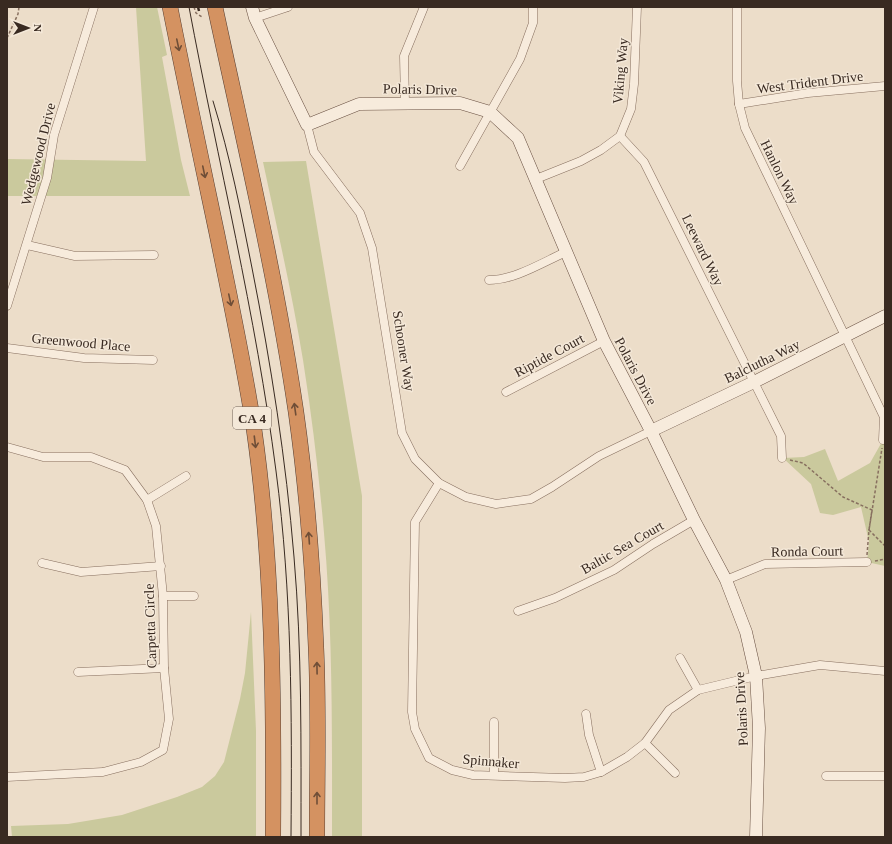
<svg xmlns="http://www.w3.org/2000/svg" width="892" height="844" font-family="'Times New Roman',serif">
  <rect width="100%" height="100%" fill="#ecddc9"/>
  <g fill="#cac99d">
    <path d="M 136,7 L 157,7 L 167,55 L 162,57 L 181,160 L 190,196 L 7,196 L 7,159 L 146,161 Z"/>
    <path d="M 306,161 L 362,496 L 362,837 L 332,837 C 332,735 333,634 324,533 C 319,475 312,417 303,360 C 292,293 277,228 263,162 Z"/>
    <path d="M 883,440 L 885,446 L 885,566 L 867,562 L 869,542 L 861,507 L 833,515 L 820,513 L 811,484 L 783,458 L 804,457 L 825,449 L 838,481 L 870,463 Z"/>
    <path d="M 251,612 L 256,731 L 256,837 L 12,837 L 11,826 L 68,824 L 122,815 L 177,797 L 202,787 L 215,776 L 224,762 L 240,699 L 245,673 Z"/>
  </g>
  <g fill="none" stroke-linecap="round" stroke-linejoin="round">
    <g stroke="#876f5f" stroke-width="9">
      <g id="street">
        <path d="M 737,7 L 737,81 L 739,104 L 745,128 L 884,417 L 883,440"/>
        <path d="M 255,18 L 288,7"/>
        <path d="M 405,103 L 404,56 L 424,7"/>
        <path d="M 739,104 L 808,93 L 885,86"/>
        <path d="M 307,125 L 314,152 L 360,213 L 372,248 L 402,433 L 415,459 L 439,483 L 466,497 L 496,504 L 531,499 L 552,487 L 599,456 L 651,431"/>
        <path d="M 620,136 L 644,162 L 781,436 L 782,458"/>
        <path d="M 460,166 L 520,59 L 533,23 L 533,7"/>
        <path d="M 536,179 L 581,161 L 601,150 L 620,136 L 631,109 L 634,84 L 637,7"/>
        <path d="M 27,245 L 75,256 L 154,255"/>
        <path d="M 489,280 C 515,280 543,262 566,252"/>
        <path d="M 7,306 L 47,178 L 54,135 L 94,7"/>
        <path d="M 7,348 L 84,358 L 153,360"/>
        <path d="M 506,392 L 604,341"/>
        <path d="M 7,447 L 43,457 L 91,457 L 125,470 L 147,500 L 156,526 L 163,596 L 164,668 L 169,719 L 163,750 L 141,762 L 103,772 L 7,777"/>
        <path d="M 439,483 L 415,522 L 412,712 L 415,729 L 429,758 L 452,770 L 473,775 L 565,778 L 584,777 L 601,772 L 627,757 L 645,743 L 669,710 L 698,690 L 756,676 L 820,665 L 885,671"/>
        <path d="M 147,500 L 186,476"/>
        <path d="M 42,563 L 81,572 L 161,566"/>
        <path d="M 726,580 L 765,564 L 867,562"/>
        <path d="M 163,596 L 194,596"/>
        <path d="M 518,611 L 555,598 L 614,570 L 653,544 L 694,520"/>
        <path d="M 680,658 L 698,690"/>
        <path d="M 78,672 L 164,668"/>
        <path d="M 586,714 L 589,735 L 601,772"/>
        <path d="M 494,722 L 494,775"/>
        <path d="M 645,743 L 675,773"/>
        <path d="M 826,776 L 885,776"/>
      </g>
    </g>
    <g stroke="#695042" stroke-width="13">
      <g id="secondary">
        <path d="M 252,7 L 255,18 L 307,125 L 359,104 L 460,103 L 490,112 L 518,138 L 604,341 L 651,431 L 694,520 L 726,580 L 746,632 L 756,676 L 759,728 L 756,837"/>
        <path d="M 651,431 L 754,382 L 885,316"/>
      </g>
    </g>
    <g stroke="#563e32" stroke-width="16">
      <g id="highway">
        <path d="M 170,7 C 185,83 201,158 217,234 C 230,299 244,363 254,429 C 273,562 274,702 273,837"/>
        <path d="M 215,7 C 244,142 276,276 296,412 C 307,490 313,569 316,647 C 319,710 317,774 317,837"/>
      </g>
    </g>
    <g stroke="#876f5f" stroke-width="1.5" stroke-dasharray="3 2" stroke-linecap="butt">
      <path d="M 194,7 L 196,13 L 202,17"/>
      <path d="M 7,38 L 18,14 L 19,7"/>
      <path d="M 790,460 L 803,463 L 843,497 L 872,510 L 869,530 L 882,448"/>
      <path d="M 867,555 L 869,530 L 885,546"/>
      <path d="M 875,561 L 885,559"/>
    </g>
    <use href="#street" stroke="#f7ebdc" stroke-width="8"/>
    <use href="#secondary" stroke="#f7ebdc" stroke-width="12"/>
    <use href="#highway" stroke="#d49261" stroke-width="15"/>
    <g stroke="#392a21" stroke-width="1">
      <path d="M 189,7 C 218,162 256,315 276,471 C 292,592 292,715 291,837"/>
      <path d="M 213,101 C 230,156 241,212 252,268 C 271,364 286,460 294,557 C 302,650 301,744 301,837"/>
    </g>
    <path stroke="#392a21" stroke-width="2.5" stroke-dasharray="7 7" stroke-linecap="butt" d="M 198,7 L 199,11"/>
  </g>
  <defs><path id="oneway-shaft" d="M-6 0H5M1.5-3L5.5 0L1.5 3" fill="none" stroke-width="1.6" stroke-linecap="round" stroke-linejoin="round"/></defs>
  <g stroke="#6f4e37">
    <use href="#oneway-shaft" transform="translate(178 45) rotate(78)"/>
    <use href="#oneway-shaft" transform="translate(204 172) rotate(78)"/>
    <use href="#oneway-shaft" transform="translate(230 300) rotate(78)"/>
    <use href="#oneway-shaft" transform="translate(295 409) rotate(-98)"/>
    <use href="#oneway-shaft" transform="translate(255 442) rotate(83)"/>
    <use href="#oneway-shaft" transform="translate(309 538) rotate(-94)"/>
    <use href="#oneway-shaft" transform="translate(317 668) rotate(-91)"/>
    <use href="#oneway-shaft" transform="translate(317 798) rotate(-90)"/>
  </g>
  <g text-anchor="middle" stroke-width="3" stroke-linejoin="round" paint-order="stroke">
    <rect fill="#f4e8d8" stroke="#716358" stroke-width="1" x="233" y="407" width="38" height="22" rx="3"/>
    <g font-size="13" font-weight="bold" fill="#392a21">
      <text x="252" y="423">CA 4</text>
    </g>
    <g font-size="14" fill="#392a21" stroke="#f4e8d8">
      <text transform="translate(620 71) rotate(-85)" y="5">Viking Way</text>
      <text transform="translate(810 82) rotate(-7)" y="5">West Trident Drive</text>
      <text transform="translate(420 89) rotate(1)" y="5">Polaris Drive</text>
      <text transform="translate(38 154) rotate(-76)" y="5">Wedgewood Drive</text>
      <text transform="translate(780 172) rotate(64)" y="5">Hanlon Way</text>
      <text transform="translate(703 250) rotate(64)" y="5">Leeward Way</text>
      <text transform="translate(81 342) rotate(5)" y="5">Greenwood Place</text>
      <text transform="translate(404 351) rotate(81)" y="5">Schooner Way</text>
      <text transform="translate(549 355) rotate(-28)" y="5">Riptide Court</text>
      <text transform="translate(762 361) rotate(-26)" y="5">Balclutha Way</text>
      <text transform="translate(636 371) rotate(62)" y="5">Polaris Drive</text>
      <text transform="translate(622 547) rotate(-30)" y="5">Baltic Sea Court</text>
      <text transform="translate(807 551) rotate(-1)" y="5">Ronda Court</text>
      <text transform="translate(150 626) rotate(-92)" y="5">Carpetta Circle</text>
      <text transform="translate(741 709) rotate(-93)" y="5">Polaris Drive</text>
      <text transform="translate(491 761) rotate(5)" y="5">Spinnaker</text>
    </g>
  </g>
  <rect width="892" height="844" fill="none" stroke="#392a21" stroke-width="16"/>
  <g transform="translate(28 28) rotate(90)" stroke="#f4e8d8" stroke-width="3" paint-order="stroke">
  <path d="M0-3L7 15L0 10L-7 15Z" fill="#392a21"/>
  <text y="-6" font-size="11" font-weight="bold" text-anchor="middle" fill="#392a21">N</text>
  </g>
</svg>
